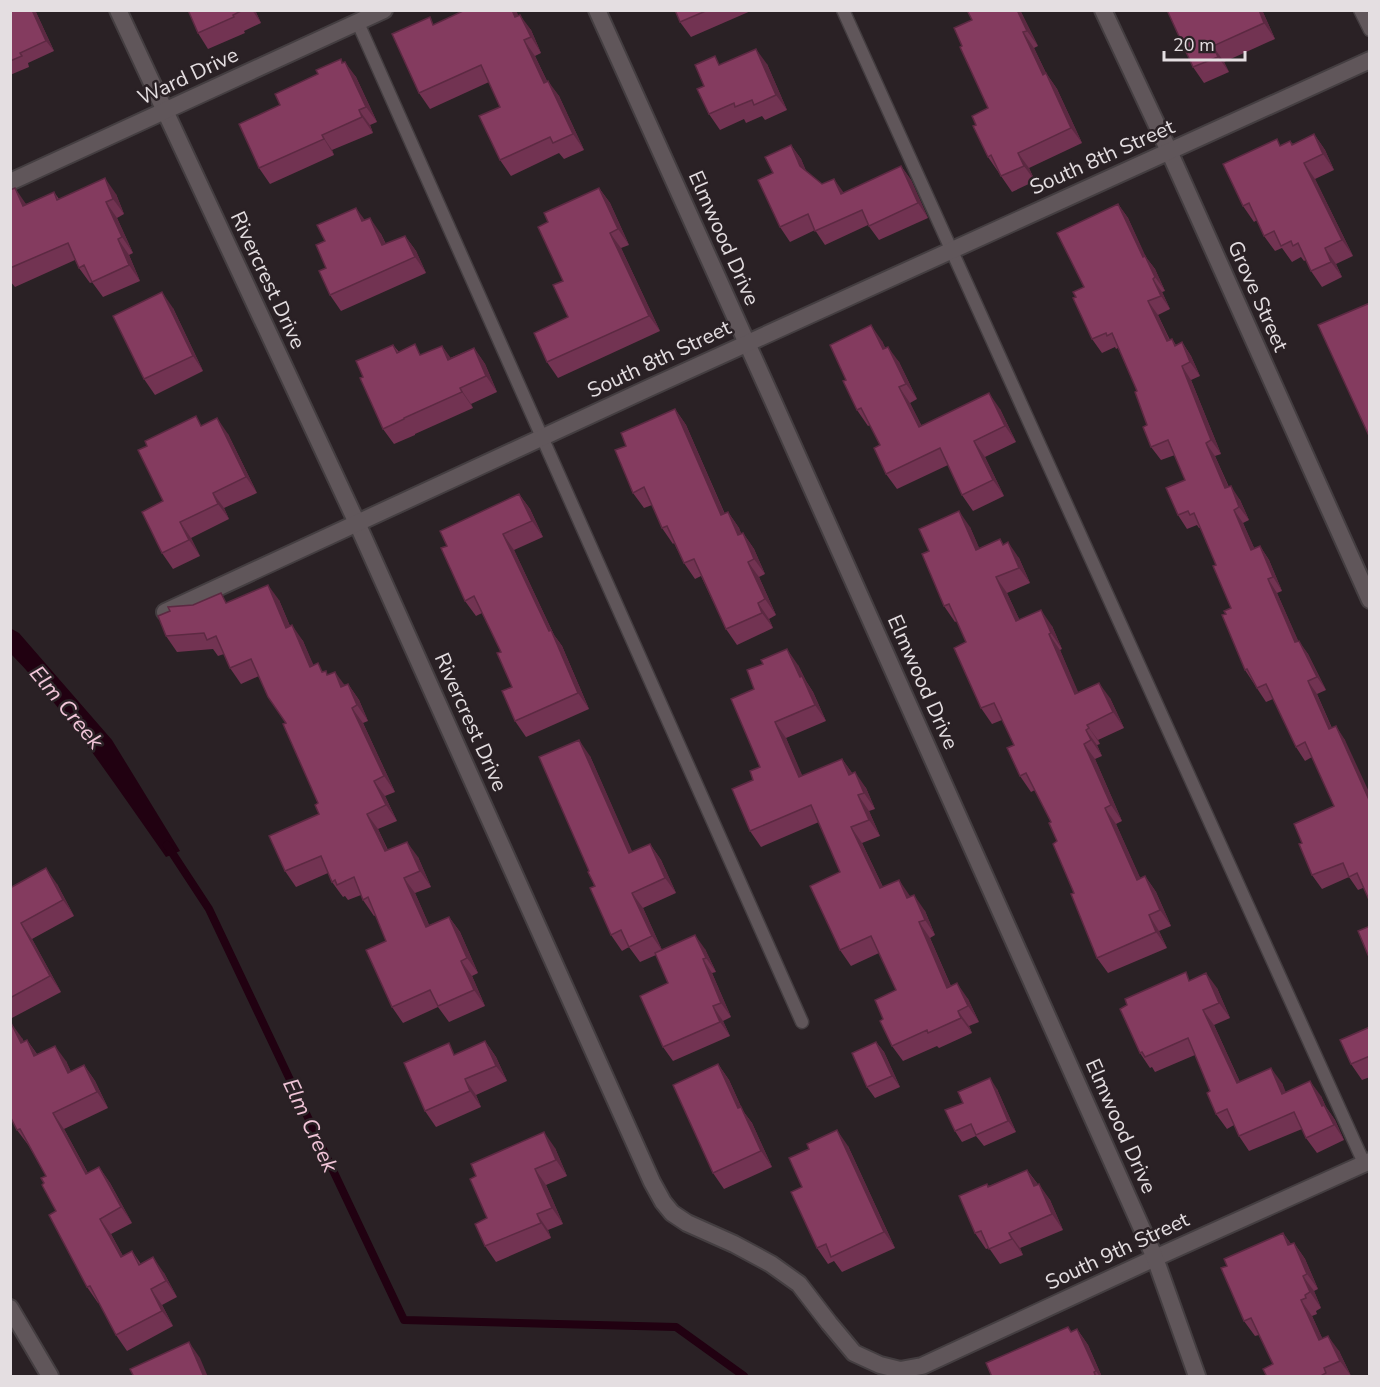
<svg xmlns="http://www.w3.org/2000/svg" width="1380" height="1387" font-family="'Nunito Sans',sans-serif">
  <rect width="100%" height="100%" fill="#2a2125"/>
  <path fill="#210111" d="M 10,628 L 19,633 L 112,740 L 180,851 L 166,857 C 117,788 70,715 11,654 Z"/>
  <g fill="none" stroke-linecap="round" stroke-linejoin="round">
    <path stroke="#210111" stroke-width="8" d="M 167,845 L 209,909 L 404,1320 L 676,1327 L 744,1376"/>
    <g stroke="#443e41" stroke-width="15">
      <g id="service">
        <path d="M 843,10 L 1364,1163"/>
        <path d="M 1360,10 L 1370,30"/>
        <path d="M 358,23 L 802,1022"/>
      </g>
    </g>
    <g stroke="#443e41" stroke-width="20">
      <g id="minor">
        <path d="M 118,10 L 357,523 L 652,1182 L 663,1202 L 672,1213 L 687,1223 L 734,1244 L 771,1264 L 799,1284 L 829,1323 L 854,1353 L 880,1365 L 900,1370 L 922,1366 L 1155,1258 L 1370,1161"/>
        <path d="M 597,10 L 773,401 L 1155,1258 L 1197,1376"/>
        <path d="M 1103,10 L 1169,151 L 1370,600"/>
        <path d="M 10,182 L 384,10"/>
        <path d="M 165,612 L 649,388 L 1370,60"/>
      </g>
    </g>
    <g stroke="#443e41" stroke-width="20">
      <path id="tertiary" d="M 10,1308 L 50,1376"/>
    </g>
    <use href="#service" stroke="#60565a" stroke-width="12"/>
    <use href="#minor" stroke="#60565a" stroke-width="16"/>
    <use href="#tertiary" stroke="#60565a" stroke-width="16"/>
  </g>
  <g fill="#723352">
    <path d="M 10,10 L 35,10 L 54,51 L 28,63 L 29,67 L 10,75 Z"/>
    <path d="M 188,10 L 255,10 L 261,23 L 244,31 L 245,33 L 208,49 L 198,33 Z"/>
    <path d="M 675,10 L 753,10 L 691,37 L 680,22 Z"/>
    <path d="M 967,10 L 1020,10 L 1038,46 L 1034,48 L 1046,73 L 1057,89 L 1082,143 L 1029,168 L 1035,181 L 1012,192 L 988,157 L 976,125 L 988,108 L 962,46 L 972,20 Z"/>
    <path d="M 1167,10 L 1262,10 L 1275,39 L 1224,62 L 1229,72 L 1204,83 L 1193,67 Z"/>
    <path d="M 519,16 L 531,30 L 541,53 L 535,56 L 547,81 L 559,96 L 584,150 L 564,159 L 559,153 L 511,176 L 500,160 L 500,107 L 489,82 L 430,109 L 419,93 L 435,24 Z"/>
    <path d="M 343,63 L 356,77 L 377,122 L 370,125 L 373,133 L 332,150 L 334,155 L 270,184 L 259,168 L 280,105 Z"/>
    <path d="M 721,64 L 767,64 L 787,110 L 765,120 L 762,116 L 746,123 L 744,119 L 720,130 L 709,114 L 704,86 Z"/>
    <path d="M 1314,134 L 1325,150 L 1334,170 L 1315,179 L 1353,256 L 1336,264 L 1342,277 L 1322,287 L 1311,271 L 1306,260 L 1304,261 L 1301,257 L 1292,262 L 1282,248 L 1275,251 L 1264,236 L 1257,220 L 1254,222 L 1243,206 L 1281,145 L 1290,141 L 1293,144 Z"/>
    <path d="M 791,145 L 801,159 L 806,171 L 822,184 L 844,193 L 901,166 L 911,180 L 928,218 L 879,240 L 868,225 L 825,245 L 815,230 L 790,242 L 780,227 L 773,173 Z"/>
    <path d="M 599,188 L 610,203 L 629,245 L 621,248 L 660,331 L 558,378 L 547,362 L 568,317 L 563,281 L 548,222 Z"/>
    <path d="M 10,190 L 26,204 L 54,192 L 59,199 L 116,194 L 124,214 L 117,218 L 133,253 L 129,255 L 140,281 L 103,297 L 92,282 L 90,283 L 79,268 L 75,260 L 15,287 L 10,281 Z"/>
    <path d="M 1118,204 L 1128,218 L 1145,256 L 1155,269 L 1165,291 L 1162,292 L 1170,309 L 1158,315 L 1170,340 L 1172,339 L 1176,345 L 1182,342 L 1191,356 L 1200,376 L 1191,380 L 1221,454 L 1215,456 L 1229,487 L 1240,500 L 1249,520 L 1243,523 L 1254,548 L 1260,546 L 1269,560 L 1282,591 L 1277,593 L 1298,641 L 1308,654 L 1326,690 L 1317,694 L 1332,728 L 1345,740 L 1363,888 L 1358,890 L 1349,877 L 1322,889 L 1312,875 L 1302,843 L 1334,806 L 1312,757 L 1305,761 L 1296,747 L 1273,699 L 1266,702 L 1245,670 L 1226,614 L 1231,608 L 1216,565 L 1200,528 L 1199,528 L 1197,525 L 1187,529 L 1178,515 L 1185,480 L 1175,455 L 1161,460 L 1151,447 L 1147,425 L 1137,391 L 1118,348 L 1116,349 L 1115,347 L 1102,353 L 1092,339 L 1076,297 L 1084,287 Z"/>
    <path d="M 365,220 L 381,234 L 386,244 L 405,236 L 416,251 L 426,273 L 341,311 L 330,295 L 326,268 Z"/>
    <path d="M 173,308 L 203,371 L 155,395 L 144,379 Z"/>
    <path d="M 882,341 L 885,348 L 899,362 L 917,399 L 910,403 L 921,425 L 1000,409 L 1016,442 L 985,457 L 1004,496 L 973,511 L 962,495 L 948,465 L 897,489 L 886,474 L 880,445 L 870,425 L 868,426 L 857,410 L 846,380 Z"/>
    <path d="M 393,345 L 399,352 L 422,355 L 442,346 L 450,358 L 474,348 L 485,364 L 497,392 L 471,404 L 473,408 L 415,434 L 415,435 L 394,444 L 383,429 L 363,377 Z"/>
    <path d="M 675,409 L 686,425 L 725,514 L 728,512 L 739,528 L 741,534 L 743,533 L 754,549 L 765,574 L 759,577 L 776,615 L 769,619 L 773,628 L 737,645 L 726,629 L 701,576 L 695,579 L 684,563 L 674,543 L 673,544 L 662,528 L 652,505 L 644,508 L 633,493 L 626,446 Z"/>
    <path d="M 203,426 L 228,434 L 257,493 L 224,508 L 229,519 L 191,538 L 200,556 L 173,569 L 162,553 L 163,501 Z"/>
    <path d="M 519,494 L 530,509 L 543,537 L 514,550 L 554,635 L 562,646 L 589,709 L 526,737 L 515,721 L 512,687 L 501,652 L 482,613 L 476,616 L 465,601 L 447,546 Z"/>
    <path d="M 970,527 L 979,548 L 1000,539 L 1003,544 L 1019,558 L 1030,583 L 1007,593 L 1019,619 L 1052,626 L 1062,649 L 1060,650 L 1078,693 L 1110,698 L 1124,728 L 1098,740 L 1100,744 L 1097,745 L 1102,756 L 1095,759 L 1122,821 L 1116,824 L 1140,878 L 1145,876 L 1156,892 L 1171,926 L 1159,931 L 1167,948 L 1108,973 L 1097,958 L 1051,822 L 1035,790 L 1031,792 L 1020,776 L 1014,745 L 1002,720 L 992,724 L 981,708 L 966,642 L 957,621 L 955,622 L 944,606 L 929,551 Z"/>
    <path d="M 279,600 L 290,626 L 303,641 L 313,665 L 345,685 L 348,684 L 359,700 L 368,721 L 363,723 L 395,792 L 385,796 L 397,821 L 378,829 L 388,850 L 418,857 L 431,887 L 415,893 L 429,925 L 449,917 L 460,932 L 478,973 L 472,976 L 485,1006 L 449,1022 L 438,1007 L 403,1023 L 392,1007 L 386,941 L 376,915 L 374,916 L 363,900 L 361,895 L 348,900 L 345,896 L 343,897 L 332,882 L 328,873 L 296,887 L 285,871 L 319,814 L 318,803 L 286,723 L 259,676 L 241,684 L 230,668 L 224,654 L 218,656 L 213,649 L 177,652 L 166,636 L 228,602 Z"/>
    <path d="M 798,665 L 806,681 L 813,692 L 826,721 L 786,738 L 802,776 L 842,759 L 852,773 L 866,788 L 875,809 L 869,811 L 880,836 L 862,843 L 883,887 L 910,897 L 925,911 L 935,935 L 930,938 L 951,986 L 968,999 L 979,1022 L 969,1026 L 972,1033 L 939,1048 L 937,1046 L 903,1061 L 892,1046 L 883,1019 L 896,990 L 879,953 L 851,966 L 840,950 L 840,872 L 819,822 L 761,847 L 750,831 L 753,780 L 760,767 L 754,689 Z"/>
    <path d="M 590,756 L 632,852 L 650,844 L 661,860 L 676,893 L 643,908 L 662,950 L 705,949 L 716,972 L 712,973 L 731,1017 L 723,1021 L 730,1036 L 673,1061 L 663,1047 L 668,983 L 656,955 L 640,962 L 629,947 L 622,951 L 611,935 L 589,871 Z"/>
    <path d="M 57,884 L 74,916 L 32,939 L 61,992 L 10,1019 L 10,888 Z"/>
    <path d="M 1191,980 L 1217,988 L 1230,1018 L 1214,1025 L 1240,1082 L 1282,1083 L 1285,1092 L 1321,1096 L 1326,1107 L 1335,1120 L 1344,1140 L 1317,1153 L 1306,1138 L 1302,1129 L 1249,1151 L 1239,1136 L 1234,1125 L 1227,1129 L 1216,1114 L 1210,1091 L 1195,1055 L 1155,1072 L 1152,1067 L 1150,1068 L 1140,1053 L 1127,1005 Z"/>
    <path d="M 1370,1027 L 1370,1077 L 1362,1080 L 1351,1064 Z"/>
    <path d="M 22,1038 L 24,1042 L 27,1040 L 37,1054 L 66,1061 L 71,1072 L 84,1065 L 95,1081 L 108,1108 L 64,1129 L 88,1173 L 99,1167 L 110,1183 L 132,1223 L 111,1234 L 123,1256 L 132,1251 L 141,1264 L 164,1273 L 177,1297 L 162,1305 L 173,1326 L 127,1351 L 116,1335 L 99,1303 L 98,1303 L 87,1287 L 56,1211 L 44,1183 L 46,1176 L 29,1146 L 17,1130 Z"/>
    <path d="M 485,1041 L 496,1057 L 507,1081 L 476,1095 L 481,1107 L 436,1127 L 425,1111 L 457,1054 Z"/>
    <path d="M 876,1042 L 884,1052 L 900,1087 L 875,1098 L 867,1087 Z"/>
    <path d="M 718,1064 L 729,1080 L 743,1111 L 752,1123 L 772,1167 L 724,1189 L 713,1173 Z"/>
    <path d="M 997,1089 L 1016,1132 L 984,1146 L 976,1136 L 962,1142 L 955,1131 Z"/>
    <path d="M 848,1146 L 895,1248 L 842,1272 L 834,1261 L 828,1264 L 817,1248 L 802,1187 Z"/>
    <path d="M 555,1148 L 567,1176 L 546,1185 L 563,1224 L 548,1230 L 551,1238 L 496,1262 L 485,1246 L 487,1218 Z"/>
    <path d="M 1027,1170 L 1050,1200 L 1063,1230 L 1020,1248 L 1023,1255 L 1000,1264 L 989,1248 L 986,1249 L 975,1233 L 987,1184 L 989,1186 Z"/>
    <path d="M 1283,1233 L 1291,1244 L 1294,1243 L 1305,1259 L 1318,1289 L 1314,1291 L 1321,1308 L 1316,1311 L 1317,1314 L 1312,1316 L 1322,1338 L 1339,1351 L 1351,1376 L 1267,1377 L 1273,1364 L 1259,1335 L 1255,1336 L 1244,1321 L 1227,1266 Z"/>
    <path d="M 1077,1329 L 1088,1345 L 1102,1377 L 992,1377 L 1072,1331 Z"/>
  </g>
  <g fill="#5c2942">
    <path d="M 32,10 L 35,10 L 54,51 L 46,41 Z"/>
    <path d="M 252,10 L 255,10 L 261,23 Z"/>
    <path d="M 512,10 L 516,10 L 526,33 L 515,17 Z"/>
    <path d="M 1017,10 L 1020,10 L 1038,46 L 1027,31 Z"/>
    <path d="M 1259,10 L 1262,10 L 1275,39 L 1264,23 Z"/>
    <path d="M 520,15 L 531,30 L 541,53 L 531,37 Z"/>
    <path d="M 1023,32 L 1034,48 L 1054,90 L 1043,75 Z"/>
    <path d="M 524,40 L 535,56 L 555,98 L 544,83 Z"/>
    <path d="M 1213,46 L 1224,62 L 1229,72 L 1218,57 Z"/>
    <path d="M 756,49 L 767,64 L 787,110 L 776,95 Z"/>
    <path d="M 341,59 L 350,73 L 345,62 L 356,77 L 377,122 L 366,107 Z"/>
    <path d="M 1046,73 L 1057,89 L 1082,143 L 1071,128 Z"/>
    <path d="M 548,81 L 559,96 L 584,150 L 573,134 Z"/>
    <path d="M 359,110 L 370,125 L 373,133 L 362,117 Z"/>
    <path d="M 1314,134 L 1325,150 L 1334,170 L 1323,154 Z"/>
    <path d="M 322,135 L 332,150 L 334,155 L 324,139 Z"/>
    <path d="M 791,145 L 801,159 L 810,180 L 800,166 Z"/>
    <path d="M 1018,153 L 1029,168 L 1035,181 L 1024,166 Z"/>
    <path d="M 1304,163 L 1315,179 L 1353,256 L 1342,240 Z"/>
    <path d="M 901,166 L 911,180 L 928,218 L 918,203 Z"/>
    <path d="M 105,178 L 116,194 L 124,214 L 113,199 Z"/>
    <path d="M 834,179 L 844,193 L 841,194 Z"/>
    <path d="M 15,188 L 26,204 L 23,206 Z"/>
    <path d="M 599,188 L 610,203 L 629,245 L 618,229 Z"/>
    <path d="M 106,202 L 117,218 L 133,253 L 122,237 Z"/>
    <path d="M 1118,204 L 1128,218 L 1152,270 L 1143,257 Z"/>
    <path d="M 356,208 L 367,223 L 362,221 Z"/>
    <path d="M 370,218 L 381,234 L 393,261 L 382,245 Z"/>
    <path d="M 610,233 L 621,248 L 660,331 L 649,316 Z"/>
    <path d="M 405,236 L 416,251 L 426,273 L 415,257 Z"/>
    <path d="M 118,239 L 129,255 L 140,281 L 129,265 Z"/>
    <path d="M 1325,248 L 1336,264 L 1342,277 L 1331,262 Z"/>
    <path d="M 1145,256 L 1155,269 L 1165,291 L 1155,277 Z"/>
    <path d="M 1153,279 L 1162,292 L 1170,309 L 1161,296 Z"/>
    <path d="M 162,292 L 173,308 L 203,371 L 193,356 Z"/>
    <path d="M 1148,301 L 1158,315 L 1176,355 L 1167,341 Z"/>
    <path d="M 871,325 L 882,341 L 894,365 L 883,349 Z"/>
    <path d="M 1182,342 L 1191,356 L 1200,376 L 1190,362 Z"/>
    <path d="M 442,346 L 453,361 L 448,360 Z"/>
    <path d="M 888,347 L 899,362 L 917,399 L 906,384 Z"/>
    <path d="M 474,348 L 485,364 L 497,392 L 486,376 Z"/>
    <path d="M 1182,366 L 1191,380 L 1221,454 L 1211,440 Z"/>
    <path d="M 899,387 L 910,403 L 930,442 L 919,427 Z"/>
    <path d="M 460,388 L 471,404 L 473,408 L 462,392 Z"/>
    <path d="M 989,393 L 1000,409 L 1016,442 L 1005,426 Z"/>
    <path d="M 675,409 L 686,425 L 732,531 L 721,515 Z"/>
    <path d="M 217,418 L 228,434 L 257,493 L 246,477 Z"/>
    <path d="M 974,441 L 985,457 L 1004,496 L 993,480 Z"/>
    <path d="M 1206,443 L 1215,456 L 1235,502 L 1225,488 Z"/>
    <path d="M 1231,486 L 1240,500 L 1249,520 L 1239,507 Z"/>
    <path d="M 213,493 L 224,508 L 229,519 L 218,504 Z"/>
    <path d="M 519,494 L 530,509 L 543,537 L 532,521 Z"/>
    <path d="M 1234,510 L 1243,523 L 1261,563 L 1251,550 Z"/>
    <path d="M 959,511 L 970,527 L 987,566 L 976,550 Z"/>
    <path d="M 728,512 L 739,528 L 749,551 L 738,535 Z"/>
    <path d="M 180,522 L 191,538 L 200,556 L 189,540 Z"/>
    <path d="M 743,533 L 754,549 L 765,574 L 754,559 Z"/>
    <path d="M 503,534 L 514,550 L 554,635 L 562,646 L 589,709 L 578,693 Z"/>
    <path d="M 1008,542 L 1019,558 L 1030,583 L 1019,568 Z"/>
    <path d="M 1260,546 L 1269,560 L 1282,591 L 1273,577 Z"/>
    <path d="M 748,562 L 759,577 L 776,615 L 765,599 Z"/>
    <path d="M 996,577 L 1007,593 L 1027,636 L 1016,621 Z"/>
    <path d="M 1268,579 L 1277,593 L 1305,656 L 1295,642 Z"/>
    <path d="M 268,585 L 279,600 L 297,643 L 286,628 Z"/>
    <path d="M 758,603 L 769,619 L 773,628 L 762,613 Z"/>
    <path d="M 1041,610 L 1052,626 L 1062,649 L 1051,633 Z"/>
    <path d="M 292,625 L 303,641 L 321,682 L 310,667 Z"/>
    <path d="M 1049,634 L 1060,650 L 1086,710 L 1075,694 Z"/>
    <path d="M 1299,641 L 1308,654 L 1326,690 L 1317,677 Z"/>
    <path d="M 787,649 L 798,665 L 806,681 L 813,692 L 826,721 L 815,705 L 800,677 Z"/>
    <path d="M 335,672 L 346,687 L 341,687 Z"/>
    <path d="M 1308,681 L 1317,694 L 1338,743 L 1329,729 Z"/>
    <path d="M 1099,683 L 1110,698 L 1124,728 L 1113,712 Z"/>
    <path d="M 348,684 L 359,700 L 368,721 L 357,705 Z"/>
    <path d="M 352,708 L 363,723 L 395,792 L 384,776 Z"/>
    <path d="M 775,722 L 786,738 L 810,793 L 799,777 Z"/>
    <path d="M 1087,725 L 1098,740 L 1100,744 L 1089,728 Z"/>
    <path d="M 1336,726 L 1345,740 L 1370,794 L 1370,802 Z"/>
    <path d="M 1086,730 L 1097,745 L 1102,756 L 1091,740 Z"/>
    <path d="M 579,740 L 590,756 L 640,869 L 629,853 Z"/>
    <path d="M 1084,744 L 1095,759 L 1122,821 L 1111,805 Z"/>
    <path d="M 842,759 L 853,774 L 849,775 Z"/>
    <path d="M 855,772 L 866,788 L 875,809 L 864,793 Z"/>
    <path d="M 374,781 L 385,796 L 397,821 L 386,805 Z"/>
    <path d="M 858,795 L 869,811 L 880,836 L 869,820 Z"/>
    <path d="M 1105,808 L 1116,824 L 1148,895 L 1137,880 Z"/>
    <path d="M 367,814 L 378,829 L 395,867 L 385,851 Z"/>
    <path d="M 851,827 L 862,843 L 891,904 L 880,888 Z"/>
    <path d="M 407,842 L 418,857 L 431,887 L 420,871 Z"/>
    <path d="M 650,844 L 661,860 L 676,893 L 665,878 Z"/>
    <path d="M 46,868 L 57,884 L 74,916 L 63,900 Z"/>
    <path d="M 1145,876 L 1156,892 L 1171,926 L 1160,910 Z"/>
    <path d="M 404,878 L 415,893 L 437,943 L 426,927 Z"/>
    <path d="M 899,880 L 910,896 L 918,914 L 907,898 Z"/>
    <path d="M 632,893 L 643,908 L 663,952 L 652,936 Z"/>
    <path d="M 914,895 L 925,911 L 935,935 L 925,920 Z"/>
    <path d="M 1149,915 L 1159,931 L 1167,948 L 1156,932 Z"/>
    <path d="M 449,917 L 460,932 L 478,973 L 467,958 Z"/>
    <path d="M 919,922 L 930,938 L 958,1003 L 947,988 Z"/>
    <path d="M 21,923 L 32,939 L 61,992 L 50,976 Z"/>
    <path d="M 695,935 L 705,949 L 716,972 L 706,958 Z"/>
    <path d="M 703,959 L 712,973 L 731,1017 L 721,1003 Z"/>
    <path d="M 461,961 L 472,976 L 485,1006 L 474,990 Z"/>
    <path d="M 1206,973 L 1217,988 L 1230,1018 L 1219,1003 Z"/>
    <path d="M 957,983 L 968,999 L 979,1022 L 968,1006 Z"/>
    <path d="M 713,1006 L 723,1021 L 730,1036 L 720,1022 Z"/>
    <path d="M 1203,1010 L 1214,1025 L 1247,1098 L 1237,1083 Z"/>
    <path d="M 958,1011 L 969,1026 L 972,1033 L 961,1018 Z"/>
    <path d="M 11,1023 L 22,1038 L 32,1059 L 21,1043 Z"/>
    <path d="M 27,1040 L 38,1056 L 34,1056 Z"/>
    <path d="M 485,1041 L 496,1057 L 507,1081 L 496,1066 Z"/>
    <path d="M 876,1042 L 884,1052 L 900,1087 L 892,1076 Z"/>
    <path d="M 55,1046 L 66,1061 L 79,1089 L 68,1073 Z"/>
    <path d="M 718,1064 L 729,1080 L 743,1111 L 752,1123 L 772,1167 L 761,1151 L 738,1108 Z"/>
    <path d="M 84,1065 L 95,1081 L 108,1108 L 97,1092 Z"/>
    <path d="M 1271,1068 L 1282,1083 L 1293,1109 L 1282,1094 Z"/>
    <path d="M 990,1078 L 997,1089 L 1016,1132 L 1008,1121 Z"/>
    <path d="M 465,1079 L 476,1095 L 481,1107 L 470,1091 Z"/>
    <path d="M 1310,1081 L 1321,1096 L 1326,1107 L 1335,1120 L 1344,1140 L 1322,1106 Z"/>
    <path d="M 53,1113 L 64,1129 L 97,1190 L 86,1174 Z"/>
    <path d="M 837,1130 L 848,1146 L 895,1248 L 884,1232 Z"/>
    <path d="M 544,1132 L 555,1148 L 567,1176 L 556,1160 Z"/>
    <path d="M 99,1167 L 110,1183 L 132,1223 L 121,1207 Z"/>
    <path d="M 535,1169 L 546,1185 L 563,1224 L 552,1208 Z"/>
    <path d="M 1027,1170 L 1038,1185 L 1034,1186 Z"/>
    <path d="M 1039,1184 L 1050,1200 L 1063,1230 L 1052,1214 Z"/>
    <path d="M 537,1214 L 548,1230 L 551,1238 L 541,1223 Z"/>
    <path d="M 100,1219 L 111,1234 L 132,1273 L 121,1257 Z"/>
    <path d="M 1009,1233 L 1020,1248 L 1023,1255 L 1012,1239 Z"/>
    <path d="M 1283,1233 L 1294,1248 L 1288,1245 Z"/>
    <path d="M 1294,1243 L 1305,1259 L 1318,1289 L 1307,1274 Z"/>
    <path d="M 153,1257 L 164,1273 L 177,1297 L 166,1281 Z"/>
    <path d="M 1303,1276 L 1314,1291 L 1321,1308 L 1310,1292 Z"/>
    <path d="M 151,1289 L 162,1305 L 173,1326 L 162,1311 Z"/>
    <path d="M 1301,1300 L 1312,1316 L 1330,1355 L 1319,1340 Z"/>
    <path d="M 1077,1329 L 1088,1345 L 1102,1377 L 1100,1377 L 1096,1371 Z"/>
    <path d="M 1328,1336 L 1339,1351 L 1351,1376 L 1340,1361 Z"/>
    <path d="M 189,1342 L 200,1358 L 208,1377 L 204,1377 Z"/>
  </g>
  <g fill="#843b5f" stroke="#5c2942" stroke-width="1.5">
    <path d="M 10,10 L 32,10 L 46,41 L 20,53 L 22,56 L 10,61 Z"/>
    <path d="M 188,10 L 243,10 L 233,15 L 234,17 L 198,33 Z"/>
    <path d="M 465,10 L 512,10 L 515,17 L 520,15 L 531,37 L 524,40 L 544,83 L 548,81 L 573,134 L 553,143 L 550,137 L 500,160 L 479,116 L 500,107 L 481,65 L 419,93 L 392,34 L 430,17 L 433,25 Z"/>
    <path d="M 675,10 L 708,10 L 680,22 Z"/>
    <path d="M 967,10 L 1017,10 L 1027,31 L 1023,32 L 1043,75 L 1046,73 L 1071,128 L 1018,153 L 1024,166 L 1001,176 L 991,155 L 988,157 L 973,126 L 976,125 L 972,116 L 988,108 L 960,47 L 962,46 L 954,28 L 972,20 Z"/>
    <path d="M 1167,10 L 1259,10 L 1264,23 L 1213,46 L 1218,57 L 1193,67 Z"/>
    <path d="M 756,49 L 776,95 L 754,105 L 752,100 L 735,107 L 734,103 L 709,114 L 697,89 L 704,86 L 695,65 L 715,56 L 719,65 Z"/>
    <path d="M 341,59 L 342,63 L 345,62 L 366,107 L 359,110 L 362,117 L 322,135 L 324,139 L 259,168 L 239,124 L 280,105 L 275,94 L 318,74 L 316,70 Z"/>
    <path d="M 1314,134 L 1323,154 L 1304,163 L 1342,240 L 1325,248 L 1331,262 L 1311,271 L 1298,243 L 1293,246 L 1291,241 L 1281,246 L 1274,231 L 1264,236 L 1249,203 L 1243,206 L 1223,164 L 1277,139 L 1280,146 L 1290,141 L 1292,145 Z"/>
    <path d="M 791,145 L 800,166 L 822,184 L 834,179 L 841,194 L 901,166 L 918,203 L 869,226 L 862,210 L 815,231 L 808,214 L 780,227 L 758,180 L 773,173 L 765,157 Z"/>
    <path d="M 105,178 L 113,199 L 106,202 L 122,237 L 118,239 L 129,265 L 92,282 L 84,265 L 79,268 L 68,243 L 10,268 L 10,190 L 15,188 L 23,206 L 54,192 L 57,200 Z"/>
    <path d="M 599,188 L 618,229 L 610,233 L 649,316 L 547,362 L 534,333 L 568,317 L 553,285 L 563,281 L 538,227 L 548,222 L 544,213 Z"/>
    <path d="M 1118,204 L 1143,257 L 1145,256 L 1155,277 L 1153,279 L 1161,296 L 1148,301 L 1167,341 L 1172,339 L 1175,346 L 1182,342 L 1190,362 L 1182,366 L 1211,440 L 1206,443 L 1225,488 L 1231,486 L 1239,507 L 1234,510 L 1251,550 L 1260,546 L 1273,577 L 1268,579 L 1295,642 L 1299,641 L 1317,677 L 1308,681 L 1329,729 L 1336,726 L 1370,802 L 1370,902 L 1357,873 L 1349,877 L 1343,863 L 1312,875 L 1299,844 L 1302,843 L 1294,824 L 1334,806 L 1305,742 L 1296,747 L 1266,684 L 1257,688 L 1247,669 L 1245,670 L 1222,615 L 1226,614 L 1224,611 L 1231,608 L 1213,566 L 1216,565 L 1194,513 L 1190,515 L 1188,511 L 1178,515 L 1166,488 L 1185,480 L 1168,440 L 1151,447 L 1143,427 L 1147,425 L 1135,392 L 1137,391 L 1112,333 L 1107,336 L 1106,333 L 1092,339 L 1073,298 L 1076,297 L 1073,292 L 1084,287 L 1057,233 Z"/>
    <path d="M 356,208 L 362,221 L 370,218 L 382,245 L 405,236 L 415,257 L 330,295 L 319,271 L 326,268 L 316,245 L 325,241 L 317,225 Z"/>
    <path d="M 162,292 L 193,356 L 144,379 L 113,316 Z"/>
    <path d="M 1370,303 L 1370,438 L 1318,325 Z"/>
    <path d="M 871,325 L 883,349 L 888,347 L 906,384 L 899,387 L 919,427 L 989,393 L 1005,426 L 974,441 L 993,480 L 962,495 L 940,448 L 886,474 L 874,448 L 880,445 L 861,408 L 857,410 L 843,381 L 846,380 L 830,345 Z"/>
    <path d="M 415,344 L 420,355 L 442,346 L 448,360 L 474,348 L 486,376 L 460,388 L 462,392 L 404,418 L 404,419 L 383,429 L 360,378 L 363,377 L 356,361 L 393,345 L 397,353 Z"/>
    <path d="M 675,409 L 721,515 L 728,512 L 738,535 L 743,533 L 754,559 L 748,562 L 765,599 L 758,603 L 762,613 L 726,629 L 694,559 L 684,563 L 667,526 L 662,528 L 644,487 L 633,493 L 615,450 L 626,446 L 621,433 Z"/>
    <path d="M 196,416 L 201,426 L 217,418 L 246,477 L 213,493 L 218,504 L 180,522 L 189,540 L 162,553 L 142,512 L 163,501 L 138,450 L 147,446 L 145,441 Z"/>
    <path d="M 519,494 L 532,521 L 503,534 L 549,631 L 551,630 L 578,693 L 515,721 L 502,691 L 512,687 L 497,653 L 501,652 L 474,596 L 465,601 L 441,548 L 447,546 L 440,531 Z"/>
    <path d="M 959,511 L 976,550 L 1000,539 L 1003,545 L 1008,542 L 1019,568 L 996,577 L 1016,621 L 1041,610 L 1051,633 L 1049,634 L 1075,694 L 1099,683 L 1113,712 L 1087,725 L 1089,728 L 1086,730 L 1091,740 L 1084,744 L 1111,805 L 1105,808 L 1137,880 L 1145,876 L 1160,910 L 1149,915 L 1156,932 L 1097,958 L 1071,894 L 1074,893 L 1053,844 L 1057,841 L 1049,823 L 1051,822 L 1026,773 L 1020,776 L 1007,748 L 1014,745 L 994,703 L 981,708 L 954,648 L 966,642 L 949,604 L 944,606 L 922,554 L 929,551 L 919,529 Z"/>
    <path d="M 268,585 L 286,628 L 292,625 L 310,667 L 318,663 L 322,672 L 326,671 L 327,675 L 335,672 L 341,687 L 348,684 L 357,705 L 352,708 L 384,776 L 374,781 L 386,805 L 367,814 L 385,851 L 407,842 L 420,871 L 404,878 L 426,927 L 449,917 L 467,958 L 461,961 L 474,990 L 438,1006 L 430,990 L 392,1007 L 366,950 L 386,941 L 368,897 L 363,900 L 354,877 L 337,885 L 335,880 L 332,882 L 321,856 L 285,871 L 269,836 L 319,814 L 315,805 L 318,803 L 283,724 L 286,723 L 268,697 L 251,659 L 230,668 L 216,636 L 207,640 L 204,633 L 166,636 L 158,616 L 170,611 L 168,607 L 193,605 L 221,593 L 226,603 Z"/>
    <path d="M 787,649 L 800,677 L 802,676 L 815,705 L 775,722 L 799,777 L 842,759 L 849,775 L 855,772 L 864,793 L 858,795 L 869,820 L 851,827 L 880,888 L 899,880 L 907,898 L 914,895 L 925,920 L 919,922 L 947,988 L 957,983 L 968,1006 L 958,1011 L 961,1018 L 928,1033 L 927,1030 L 892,1046 L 880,1021 L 883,1019 L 875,1000 L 896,990 L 871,936 L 840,950 L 810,886 L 840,872 L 811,805 L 750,831 L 732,789 L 753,780 L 750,771 L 760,767 L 731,699 L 754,689 L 747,670 L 763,664 L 761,660 Z"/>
    <path d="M 579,740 L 629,853 L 650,844 L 665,878 L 632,893 L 652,936 L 629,947 L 621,930 L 611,935 L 590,888 L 595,886 L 588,872 L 589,871 L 539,757 Z"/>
    <path d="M 46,868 L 63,900 L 21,923 L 50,976 L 10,998 L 10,888 Z"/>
    <path d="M 1370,926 L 1370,955 L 1368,955 L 1358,931 Z"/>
    <path d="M 695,935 L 706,958 L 703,959 L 721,1003 L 713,1006 L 720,1022 L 663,1047 L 640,996 L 668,983 L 655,953 Z"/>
    <path d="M 1186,972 L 1189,981 L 1206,973 L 1219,1003 L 1203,1010 L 1237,1083 L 1271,1068 L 1282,1094 L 1310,1081 L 1322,1106 L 1324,1105 L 1334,1125 L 1306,1138 L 1294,1112 L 1239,1136 L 1227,1109 L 1216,1114 L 1207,1093 L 1210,1091 L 1188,1038 L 1145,1057 L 1142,1052 L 1140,1053 L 1120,1009 L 1127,1005 L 1125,999 Z"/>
    <path d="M 10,1023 L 11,1023 L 21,1043 L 27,1040 L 34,1056 L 55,1046 L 68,1073 L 84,1065 L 97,1092 L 53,1113 L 86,1174 L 99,1167 L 121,1207 L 100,1219 L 121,1257 L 132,1251 L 139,1265 L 153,1257 L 166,1281 L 151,1289 L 162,1311 L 116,1335 L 90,1286 L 87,1287 L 49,1215 L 56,1211 L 42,1185 L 44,1183 L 41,1178 L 46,1176 L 20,1129 L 17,1130 L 10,1116 Z"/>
    <path d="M 1370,1027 L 1370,1056 L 1351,1064 L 1340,1040 Z"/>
    <path d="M 485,1041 L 496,1066 L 465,1079 L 470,1091 L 425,1111 L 404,1063 L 449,1043 L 454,1055 Z"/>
    <path d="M 876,1042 L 892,1076 L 867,1087 L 852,1053 Z"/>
    <path d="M 718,1064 L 738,1108 L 741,1107 L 761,1151 L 713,1173 L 673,1085 Z"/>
    <path d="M 990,1078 L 1008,1121 L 976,1135 L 971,1124 L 955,1131 L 945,1110 L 963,1103 L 958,1092 Z"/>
    <path d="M 837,1130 L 884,1232 L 831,1257 L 826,1244 L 817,1248 L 791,1192 L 802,1187 L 789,1158 L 809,1149 L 807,1144 Z"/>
    <path d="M 544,1132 L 556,1160 L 535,1169 L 552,1208 L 537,1214 L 541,1223 L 485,1246 L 475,1224 L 487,1218 L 470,1179 L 476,1176 L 471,1164 Z"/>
    <path d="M 1027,1170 L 1034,1186 L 1039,1184 L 1052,1214 L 1009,1233 L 1012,1239 L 989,1249 L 981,1231 L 975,1233 L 959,1196 L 987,1184 L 988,1187 Z"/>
    <path d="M 1283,1233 L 1288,1245 L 1294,1243 L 1307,1274 L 1303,1276 L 1310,1292 L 1305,1295 L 1306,1298 L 1301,1300 L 1319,1340 L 1328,1336 L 1340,1361 L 1324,1368 L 1326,1373 L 1319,1377 L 1267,1377 L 1263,1369 L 1273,1364 L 1251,1318 L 1244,1321 L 1221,1268 L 1227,1266 L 1224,1259 Z"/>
    <path d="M 1068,1327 L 1071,1332 L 1077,1329 L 1096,1371 L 1094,1372 L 1096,1377 L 992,1377 L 986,1363 Z"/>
    <path d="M 189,1342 L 204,1377 L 134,1377 L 130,1369 Z"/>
  </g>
  <g text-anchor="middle" stroke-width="5" stroke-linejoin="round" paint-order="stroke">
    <g font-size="21" fill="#e4dee1" stroke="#2a2125">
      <text transform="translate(188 76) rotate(-25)" y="7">Ward Drive</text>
      <text transform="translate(1102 157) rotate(-24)" y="7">South 8th Street</text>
      <text transform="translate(724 238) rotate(66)" y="7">Elmwood Drive</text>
      <text transform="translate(268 280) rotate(65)" y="7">Rivercrest Drive</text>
      <text transform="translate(1258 296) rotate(66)" y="7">Grove Street</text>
      <text transform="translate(659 359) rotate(-25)" y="7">South 8th Street</text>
      <text transform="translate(923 682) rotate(66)" y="7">Elmwood Drive</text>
      <text transform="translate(471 722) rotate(66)" y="7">Rivercrest Drive</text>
      <text transform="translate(1121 1126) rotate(66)" y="7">Elmwood Drive</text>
      <text transform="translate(1117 1251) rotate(-25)" y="7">South 9th Street</text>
    </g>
    <g font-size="22" font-style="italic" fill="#f1c5d8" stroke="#2a2125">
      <text transform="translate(67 707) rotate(50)" y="8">Elm Creek</text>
      <text transform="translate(311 1125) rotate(65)" y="8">Elm Creek</text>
    </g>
  </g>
  <rect width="1380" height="1387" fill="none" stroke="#e4dee1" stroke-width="24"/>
  <path d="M1164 51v9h81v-9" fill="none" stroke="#e4dee1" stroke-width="3"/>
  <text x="1173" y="51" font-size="18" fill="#e4dee1" stroke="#2a2125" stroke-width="4.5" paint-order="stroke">20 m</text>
</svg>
